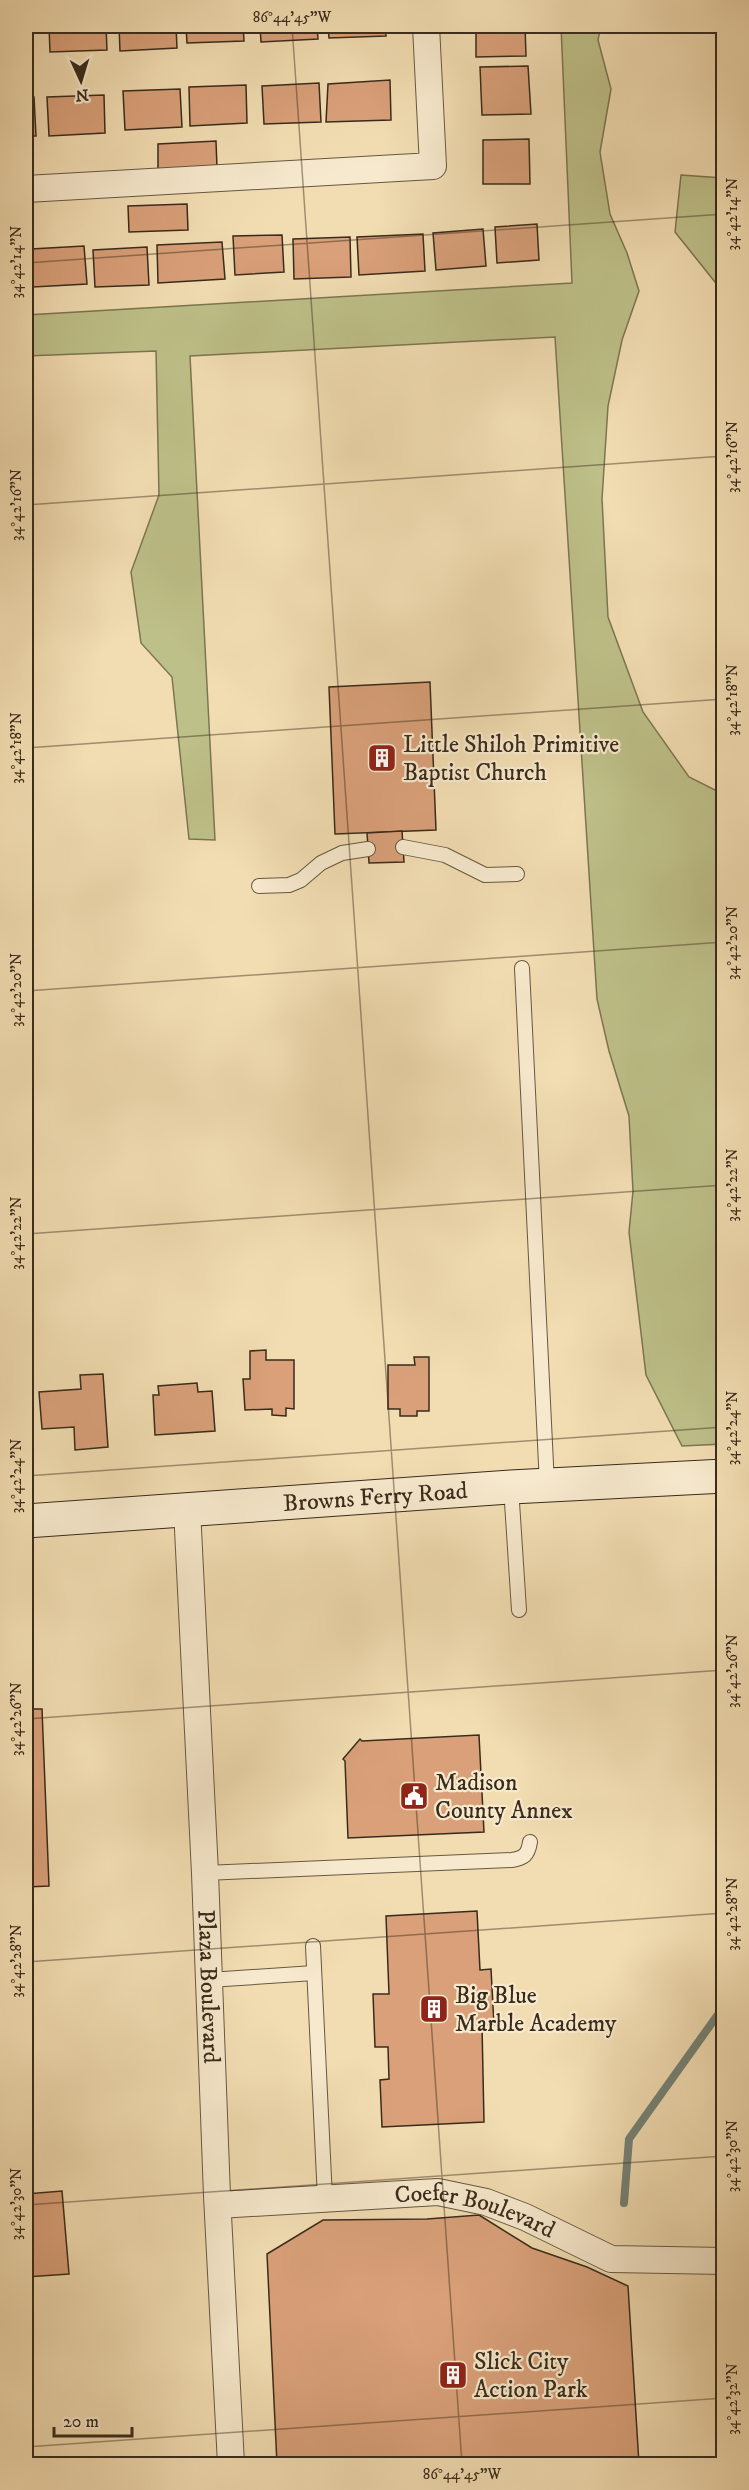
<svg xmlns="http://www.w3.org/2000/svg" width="749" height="2490" font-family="'IM FELL DW Pica',serif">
  <rect width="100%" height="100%" fill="#f2ddb2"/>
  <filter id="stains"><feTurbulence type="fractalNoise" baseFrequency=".00333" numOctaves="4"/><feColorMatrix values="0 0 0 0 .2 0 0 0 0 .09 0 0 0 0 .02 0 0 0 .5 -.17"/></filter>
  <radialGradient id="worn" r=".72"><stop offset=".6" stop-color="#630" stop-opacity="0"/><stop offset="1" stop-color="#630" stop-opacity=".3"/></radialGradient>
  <g fill="#bec089" stroke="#7c7652" stroke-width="1.5">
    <path d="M 561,26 L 601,26 L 598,40 L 611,89 L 600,152 L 610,214 L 627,253 L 639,291 L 622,340 L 608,406 L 602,499 L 608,617 L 643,712 L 689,777 L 723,794 L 723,1444 L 682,1446 L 646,1375 L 629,1232 L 633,1191 L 629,1116 L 609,1051 L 597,999 L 555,337 L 190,356 L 215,840 L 189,839 L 172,677 L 141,643 L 131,572 L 159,495 L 156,351 L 26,356 L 26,315 L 572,283 Z"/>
    <path d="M 681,175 L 723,178 L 723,292 L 675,232 Z"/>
  </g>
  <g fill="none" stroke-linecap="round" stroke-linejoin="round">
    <path stroke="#748176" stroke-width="8" d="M 624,2203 L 629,2139 L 724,2006"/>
  </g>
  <g fill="#d9a079" stroke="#392b1b" stroke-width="1.5">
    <path d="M 26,26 L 29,26 L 30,53 L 26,53 Z"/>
    <path d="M 49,26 L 106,26 L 107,50 L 50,52 Z"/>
    <path d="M 119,26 L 176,26 L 177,48 L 120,51 Z"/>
    <path d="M 186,26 L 243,26 L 244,41 L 187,43 Z"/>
    <path d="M 260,26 L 317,26 L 318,39 L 261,42 Z"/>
    <path d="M 328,26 L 385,26 L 386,36 L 329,38 Z"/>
    <path d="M 476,26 L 525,26 L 526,56 L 476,57 Z"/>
    <path d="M 528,66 L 531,114 L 482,115 L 480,67 Z"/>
    <path d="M 390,80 L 391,120 L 326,122 L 328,84 Z"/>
    <path d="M 319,83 L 321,122 L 264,124 L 262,86 Z"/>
    <path d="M 246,85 L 247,123 L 190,126 L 189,87 Z"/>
    <path d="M 180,89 L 182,127 L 125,130 L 123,91 Z"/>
    <path d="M 104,95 L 105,133 L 49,136 L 47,97 Z"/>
    <path d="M 34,97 L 36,136 L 26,136 L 26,98 Z"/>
    <path d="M 529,139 L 530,184 L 483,184 L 483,140 Z"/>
    <path d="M 216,141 L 217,168 L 158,170 L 158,144 Z"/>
    <path d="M 187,204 L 188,230 L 129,232 L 128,206 Z"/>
    <path d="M 537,224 L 539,260 L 497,263 L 495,227 Z"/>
    <path d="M 483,229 L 486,266 L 436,270 L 433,233 Z"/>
    <path d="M 423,234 L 425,271 L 359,275 L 357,237 Z"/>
    <path d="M 282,235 L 284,272 L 235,275 L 233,236 Z"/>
    <path d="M 350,237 L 351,277 L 294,279 L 293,239 Z"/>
    <path d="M 222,242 L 225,279 L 158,283 L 157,245 Z"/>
    <path d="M 84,246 L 87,284 L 33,287 L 31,249 Z"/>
    <path d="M 147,247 L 149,285 L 95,287 L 93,250 Z"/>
    <path d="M 430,682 L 436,830 L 335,834 L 329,687 Z"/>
    <path d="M 402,831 L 404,862 L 369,863 L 367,833 Z"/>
    <path d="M 266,1350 L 266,1360 L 294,1360 L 294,1409 L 286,1408 L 286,1416 L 272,1415 L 272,1409 L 245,1410 L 243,1379 L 250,1379 L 250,1351 Z"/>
    <path d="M 414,1357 L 429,1357 L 429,1411 L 417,1411 L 417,1416 L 400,1416 L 400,1409 L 388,1409 L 388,1365 L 415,1365 Z"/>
    <path d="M 103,1374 L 108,1447 L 75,1450 L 74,1427 L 42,1429 L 39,1392 L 81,1389 L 80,1375 Z"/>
    <path d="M 197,1383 L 198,1392 L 212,1391 L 215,1431 L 155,1435 L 153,1395 L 159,1395 L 158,1386 Z"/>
    <path d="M 26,1709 L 42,1709 L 49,1886 L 26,1887 Z"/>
    <path d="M 479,1735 L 484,1832 L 348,1838 L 345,1761 L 343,1759 L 360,1739 L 362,1741 Z"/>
    <path d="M 477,1911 L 480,1970 L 491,1969 L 494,2025 L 482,2025 L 484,2122 L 382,2127 L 380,2080 L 389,2079 L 388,2047 L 375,2047 L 373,1994 L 389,1994 L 386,1916 Z"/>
    <path d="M 62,2191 L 69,2274 L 26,2277 L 26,2194 Z"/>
    <path d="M 479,2215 L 532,2248 L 587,2267 L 628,2286 L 639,2464 L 277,2464 L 267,2254 L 323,2220 L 427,2219 Z"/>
  </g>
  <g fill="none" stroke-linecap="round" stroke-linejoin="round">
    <g stroke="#675841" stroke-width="16">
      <g id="service">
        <path d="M 403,847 L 445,855 L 485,875 L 517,874"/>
        <path d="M 259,886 L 289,885 L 301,880 L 321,863 L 342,853 L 368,849"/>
        <path d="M 522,968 L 547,1485"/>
        <path d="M 511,1487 L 519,1610"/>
        <path d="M 205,1873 L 512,1860 C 524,1858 528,1855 530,1842"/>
        <path d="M 313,1946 L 325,2199"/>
        <path d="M 209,1980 L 314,1973"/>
      </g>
    </g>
    <g stroke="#675841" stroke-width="28">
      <g id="minor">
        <path d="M 26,189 L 433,166 L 426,26"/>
        <path id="s1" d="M 187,1509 L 205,1873 L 217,2196 L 231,2464"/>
        <path id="s2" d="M 218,2205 L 438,2192 L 486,2202 L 525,2217 L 611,2259 L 724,2261"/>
      </g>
    </g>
    <g stroke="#392b1b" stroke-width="35">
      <g id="secondary">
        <path id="s3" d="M 26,1521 L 511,1487 L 724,1476"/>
      </g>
    </g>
    <use href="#service" stroke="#f7e9cd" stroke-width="14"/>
    <use href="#minor" stroke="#f7e9cd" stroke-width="26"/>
    <use href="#secondary" stroke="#f7e9cd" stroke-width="33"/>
  </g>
  <path fill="none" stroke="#392b1b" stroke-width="1.5" stroke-opacity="0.45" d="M 292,26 L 462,2464M 26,263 L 724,214M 26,505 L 724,456M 26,748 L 724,699M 26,991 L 724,942M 26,1234 L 724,1185M 26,1476 L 724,1427M 26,1719 L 724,1670M 26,1962 L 724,1913M 26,2205 L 724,2156M 26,2447 L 724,2398"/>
  <defs>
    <g id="building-square" transform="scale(1.5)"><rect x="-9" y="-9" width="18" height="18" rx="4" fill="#8f2418" stroke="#f7e9cd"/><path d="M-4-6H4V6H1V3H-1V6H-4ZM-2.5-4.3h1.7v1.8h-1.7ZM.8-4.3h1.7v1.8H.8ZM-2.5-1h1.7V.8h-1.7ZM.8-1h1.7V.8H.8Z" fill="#fff"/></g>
    <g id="civic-square" transform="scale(1.5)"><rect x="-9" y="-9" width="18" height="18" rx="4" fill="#8f2418" stroke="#f7e9cd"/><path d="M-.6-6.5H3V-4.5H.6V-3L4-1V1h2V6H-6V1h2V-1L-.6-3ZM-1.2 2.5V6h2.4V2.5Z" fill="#fff"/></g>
  </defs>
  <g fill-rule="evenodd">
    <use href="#building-square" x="382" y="758"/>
    <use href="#civic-square" x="414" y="1796"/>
    <use href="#building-square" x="434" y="2009"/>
    <use href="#building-square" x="453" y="2375"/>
  </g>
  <g text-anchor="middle" stroke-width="4.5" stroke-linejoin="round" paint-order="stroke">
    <g font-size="24" fill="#392b1b" stroke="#f7e9cd" text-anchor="start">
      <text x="403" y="752">Little Shiloh Primitive<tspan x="403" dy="28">Baptist Church</tspan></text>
      <text x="435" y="1790">Madison<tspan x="435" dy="28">County Annex</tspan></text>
      <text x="455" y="2003">Big Blue<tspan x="455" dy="28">Marble Academy</tspan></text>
      <text x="474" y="2369">Slick City<tspan x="474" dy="28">Action Park</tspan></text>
    </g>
    <g font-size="24" fill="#392b1b" stroke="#f7e9cd">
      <text dy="8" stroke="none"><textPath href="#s3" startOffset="350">Browns Ferry Road</textPath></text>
      <text dy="8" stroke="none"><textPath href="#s1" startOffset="478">Plaza Boulevard</textPath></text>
      <text dy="8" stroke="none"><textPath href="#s2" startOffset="260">Coefer Boulevard</textPath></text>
    </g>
  </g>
  <rect width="749" height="2490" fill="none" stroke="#f2ddb2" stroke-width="66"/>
  <g transform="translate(81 81) rotate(176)" stroke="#f7e9cd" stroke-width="4.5" paint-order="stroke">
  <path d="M0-4.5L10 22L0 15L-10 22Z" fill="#392b1b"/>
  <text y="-9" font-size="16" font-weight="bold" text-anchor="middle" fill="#392b1b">N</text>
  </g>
  <path d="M54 2427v9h78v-9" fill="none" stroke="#392b1b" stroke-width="3"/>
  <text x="63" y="2427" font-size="18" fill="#392b1b" stroke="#f7e9cd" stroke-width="4.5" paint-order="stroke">20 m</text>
  <rect x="33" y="33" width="683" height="2424" fill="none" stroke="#392b1b" stroke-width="2"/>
  <g font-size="15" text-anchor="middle" fill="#392b1b">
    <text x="292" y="22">86°44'45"W</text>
    <text transform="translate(732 214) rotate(-90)" y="5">34°42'14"N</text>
    <text transform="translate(16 262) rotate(-90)" y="5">34°42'14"N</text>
    <text transform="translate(732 457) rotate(-90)" y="5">34°42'16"N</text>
    <text transform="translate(16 505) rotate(-90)" y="5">34°42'16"N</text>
    <text transform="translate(732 700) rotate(-90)" y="5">34°42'18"N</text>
    <text transform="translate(16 748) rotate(-90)" y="5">34°42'18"N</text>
    <text transform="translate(732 943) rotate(-90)" y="5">34°42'20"N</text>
    <text transform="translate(16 990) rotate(-90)" y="5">34°42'20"N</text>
    <text transform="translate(732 1185) rotate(-90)" y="5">34°42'22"N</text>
    <text transform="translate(16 1233) rotate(-90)" y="5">34°42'22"N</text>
    <text transform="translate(732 1428) rotate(-90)" y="5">34°42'24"N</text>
    <text transform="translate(16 1476) rotate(-90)" y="5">34°42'24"N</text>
    <text transform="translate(732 1671) rotate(-90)" y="5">34°42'26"N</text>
    <text transform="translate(16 1719) rotate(-90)" y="5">34°42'26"N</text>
    <text transform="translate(732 1914) rotate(-90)" y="5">34°42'28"N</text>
    <text transform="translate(16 1961) rotate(-90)" y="5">34°42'28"N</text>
    <text transform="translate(732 2156) rotate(-90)" y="5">34°42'30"N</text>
    <text transform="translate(16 2204) rotate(-90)" y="5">34°42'30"N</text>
    <text transform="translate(732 2399) rotate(-90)" y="5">34°42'32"N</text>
    <text x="462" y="2479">86°44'45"W</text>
  </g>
  <rect width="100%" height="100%" filter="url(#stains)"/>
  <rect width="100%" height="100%" fill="url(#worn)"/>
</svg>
